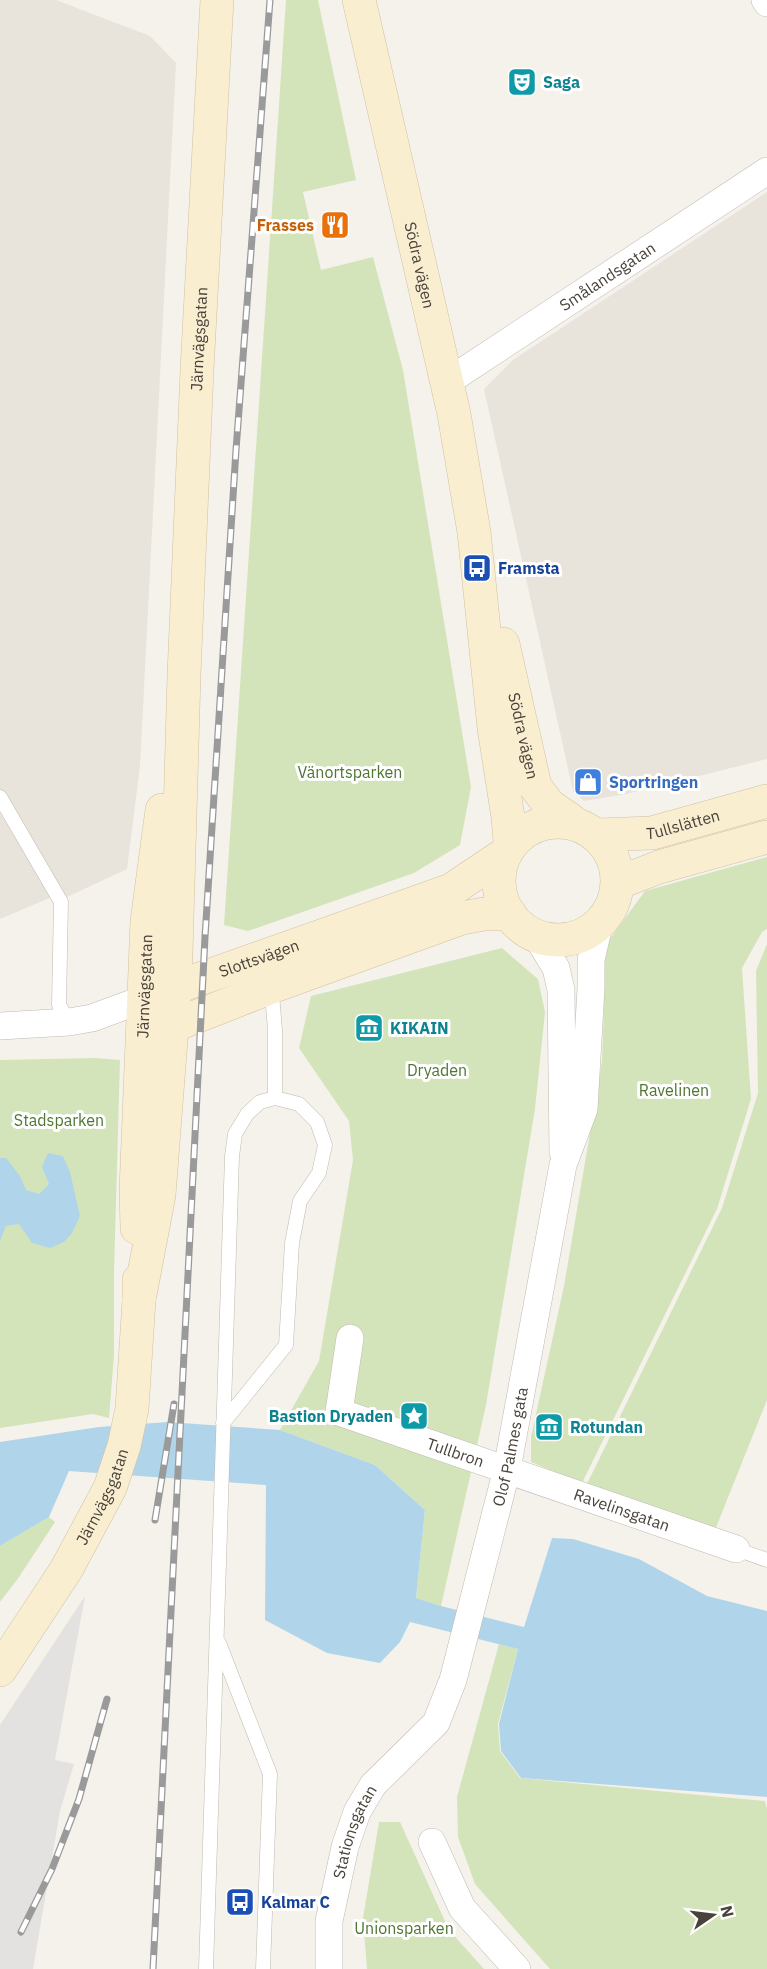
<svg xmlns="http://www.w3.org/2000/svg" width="767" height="1969" font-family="'IBM Plex Sans',sans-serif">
  <rect width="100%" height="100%" fill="#f5f2ec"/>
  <g fill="#e8e3db">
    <path d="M 0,0 L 56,0 L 150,36 L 176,63 L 140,766 L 127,869 L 67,897 L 53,884 L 0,789 Z"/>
    <path d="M 767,192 L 767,759 L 626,794 L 584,801 L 573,791 L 484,389 L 513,360 Z"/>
    <path d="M 0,813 L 52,897 L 0,919 Z"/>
  </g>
  <g fill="#d3e4ba">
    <path d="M 286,0 L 318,0 L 356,180 L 303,192 L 321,270 L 373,257 L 403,370 L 471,787 L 460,845 L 414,873 L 248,931 L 224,925 Z"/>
    <path d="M 767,857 L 767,929 L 762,932 L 742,968 L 751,1099 L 717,1209 L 582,1483 L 531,1462 L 531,1437 L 564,1286 L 602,1062 L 604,1007 L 600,968 L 604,947 L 645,891 Z"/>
    <path d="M 767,944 L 767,1400 L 715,1530 L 585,1488 L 722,1208 L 758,1093 L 756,971 Z"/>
    <path d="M 502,948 L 538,979 L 545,1012 L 535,1109 L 486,1405 L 441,1606 L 416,1598 L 425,1510 L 375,1465 L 280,1430 L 319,1361 L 353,1160 L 349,1121 L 299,1048 L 311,996 Z"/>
    <path d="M 95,1058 L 120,1060 L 114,1273 L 114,1355 L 109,1418 L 93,1414 L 0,1428 L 0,1060 Z"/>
    <path d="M 49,1517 L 55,1522 L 19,1577 L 0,1602 L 0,1546 Z"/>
    <path d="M 499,1644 L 518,1649 L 498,1724 L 500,1751 L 520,1778 L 765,1801 L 767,1809 L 767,1969 L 550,1969 L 475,1884 L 458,1837 L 457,1797 Z"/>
    <path d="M 379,1822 L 400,1822 L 449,1930 L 484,1969 L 367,1969 L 363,1918 Z"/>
  </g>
  <path fill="#e4e2e0" d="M 85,1596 L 55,1760 L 74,1764 L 60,1811 L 33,1969 L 0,1969 L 0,1725 Z"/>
  <g fill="#b0d5ea">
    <path d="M 48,1153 L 63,1156 L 70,1172 L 80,1216 L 72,1233 L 64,1242 L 50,1248 L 32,1243 L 19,1224 L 6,1226 L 0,1241 L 0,1158 L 6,1158 L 20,1176 L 26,1190 L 39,1194 L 49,1184 L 42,1167 Z"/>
    <path d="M 168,1422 L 280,1430 L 375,1465 L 425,1510 L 416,1598 L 441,1606 L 524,1627 L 552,1538 L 573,1539 L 639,1559 L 707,1596 L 767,1611 L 767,1797 L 521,1778 L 501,1751 L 499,1724 L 518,1649 L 410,1622 L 400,1642 L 380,1663 L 327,1653 L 265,1620 L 266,1485 L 69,1471 L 49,1517 L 0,1546 L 0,1442 L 99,1427 Z"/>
  </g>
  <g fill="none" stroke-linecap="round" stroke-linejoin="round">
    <g stroke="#c0b9b0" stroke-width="15">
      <g id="lane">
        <path d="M 0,797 L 61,902 L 59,1005 L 69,1022"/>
        <path d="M 274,986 L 272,994 L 275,1030 L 275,1098"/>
        <path d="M 736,1549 L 767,1560"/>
        <path d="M 219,1643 L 270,1774 L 263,1969"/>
        <path d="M 206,1969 L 232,1156 L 235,1134 L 247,1114 L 260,1102 L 275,1098 L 299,1104 L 317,1122 L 325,1145 L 319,1173 L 300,1201 L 292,1243 L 286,1345 L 223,1423"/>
      </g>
    </g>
    <g stroke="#c0b9b0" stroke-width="28">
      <g id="street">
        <path d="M 765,0 L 767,3"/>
        <path id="s1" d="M 447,382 L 767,171"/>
        <path d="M 537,937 L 556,968 L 561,990 L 563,1152"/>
        <path d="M 0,1026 L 69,1022 L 92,1018 L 144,999"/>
        <path id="s2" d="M 350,1338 L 339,1412 L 736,1549"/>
        <path d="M 432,1842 L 462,1908 L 517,1969"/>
        <path id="s3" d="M 329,1969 L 329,1921 L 345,1847 L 357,1812 L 373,1785 L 436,1723 L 453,1680 L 461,1649 L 507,1469 L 563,1165 L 584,1109 L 591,988 L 591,960 L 599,925"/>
      </g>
    </g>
    <g stroke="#d0c1a1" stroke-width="34">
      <g id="secondary">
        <path id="s4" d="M 359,0 L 454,414 L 474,532 L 494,728 L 508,817 L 510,842"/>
        <path id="s5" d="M 503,644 L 535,786 L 549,805 L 572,821"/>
        <circle cx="558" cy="881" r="59"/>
        <path id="s6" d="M 597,835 L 652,833 L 767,801"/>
        <path d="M 618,883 L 659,867 L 767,837"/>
        <path id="s7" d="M 157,994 L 451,890 L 505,854"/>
        <path d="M 155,1033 L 274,986 L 462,918 L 484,914 L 510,914"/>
        <path id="s8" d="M 137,1228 L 136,1190 L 147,921 L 162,810"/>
        <path id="s9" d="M 139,1300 L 159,1195 L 175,988 L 184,675 L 197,370 L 217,0"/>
        <path id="s10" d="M 0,1670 L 66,1570 L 110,1488 L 124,1446 L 132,1409 L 139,1300 L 139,1280"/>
      </g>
    </g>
    <use href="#lane" stroke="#fff" stroke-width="14"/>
    <use href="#street" stroke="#fff" stroke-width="27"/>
    <use href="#secondary" stroke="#faeed1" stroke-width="33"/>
    <g stroke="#9a9a9a" stroke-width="7">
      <g id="rail">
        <path d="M 155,1520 L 174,1404"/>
        <path d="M 21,1932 L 52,1869 L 79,1799 L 107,1699"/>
        <path d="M 153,1969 L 205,937 L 236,450 L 270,0"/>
      </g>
    </g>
    <use href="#rail" stroke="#fff" stroke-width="4.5" stroke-dasharray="14" stroke-linecap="butt"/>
  </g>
  <defs>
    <g id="theatre-square" transform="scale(1.5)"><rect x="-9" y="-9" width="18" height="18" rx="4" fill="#0f9aa8" stroke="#fff"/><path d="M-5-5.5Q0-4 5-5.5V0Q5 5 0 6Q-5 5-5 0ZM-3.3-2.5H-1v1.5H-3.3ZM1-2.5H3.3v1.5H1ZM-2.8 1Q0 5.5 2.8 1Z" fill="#fff"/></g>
    <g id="restaurant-square" transform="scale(1.5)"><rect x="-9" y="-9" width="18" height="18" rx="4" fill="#e8710a" stroke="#fff"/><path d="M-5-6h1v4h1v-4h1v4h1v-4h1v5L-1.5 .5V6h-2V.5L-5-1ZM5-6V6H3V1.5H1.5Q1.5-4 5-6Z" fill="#fff"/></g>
    <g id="bus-square" transform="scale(1.5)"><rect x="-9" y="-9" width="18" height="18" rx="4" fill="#1a4fb4" stroke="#fff"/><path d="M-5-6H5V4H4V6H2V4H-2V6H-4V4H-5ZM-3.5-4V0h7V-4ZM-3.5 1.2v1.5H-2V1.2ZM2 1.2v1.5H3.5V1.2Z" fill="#fff"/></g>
    <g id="shop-square" transform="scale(1.5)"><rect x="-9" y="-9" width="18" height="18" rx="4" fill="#3f7fe0" stroke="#fff"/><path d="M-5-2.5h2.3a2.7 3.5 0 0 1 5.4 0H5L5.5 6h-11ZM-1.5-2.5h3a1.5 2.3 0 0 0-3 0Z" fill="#fff"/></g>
    <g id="museum-square" transform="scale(1.5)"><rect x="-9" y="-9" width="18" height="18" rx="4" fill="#0f9aa8" stroke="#fff"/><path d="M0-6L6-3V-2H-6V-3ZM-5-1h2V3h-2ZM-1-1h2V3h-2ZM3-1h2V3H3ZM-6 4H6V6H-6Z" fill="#fff"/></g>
    <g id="sight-square" transform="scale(1.5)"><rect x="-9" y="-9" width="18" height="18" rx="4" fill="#0f9aa8" stroke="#fff"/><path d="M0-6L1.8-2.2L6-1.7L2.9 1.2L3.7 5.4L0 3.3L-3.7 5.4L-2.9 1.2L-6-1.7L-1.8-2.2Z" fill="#fff"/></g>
  </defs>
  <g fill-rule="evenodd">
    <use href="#theatre-square" x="522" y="82"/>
    <use href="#restaurant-square" x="335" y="225"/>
    <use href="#bus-square" x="477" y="568"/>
    <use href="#shop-square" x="588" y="782"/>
    <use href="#museum-square" x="369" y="1028"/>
    <use href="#sight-square" x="414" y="1416"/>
    <use href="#museum-square" x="549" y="1427"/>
    <use href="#bus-square" x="240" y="1902"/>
  </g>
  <g text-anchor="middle" stroke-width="6" stroke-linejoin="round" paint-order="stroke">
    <g font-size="16" font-weight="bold" fill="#0d838f" stroke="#fff" text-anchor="start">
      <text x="543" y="88">Saga</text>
      <text x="390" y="1034">KIKAIN</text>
      <text x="393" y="1422" text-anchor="end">Bastion Dryaden</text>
      <text x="570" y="1433">Rotundan</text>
    </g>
    <g font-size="16" font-weight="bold" fill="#c56008" stroke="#fff" text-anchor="end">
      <text x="314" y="231">Frasses</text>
    </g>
    <g font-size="16" fill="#49423a" stroke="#fff">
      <text dy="6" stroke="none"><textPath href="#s4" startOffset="272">Södra vägen</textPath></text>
      <text dy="6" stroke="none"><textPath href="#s1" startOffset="192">Smålandsgatan</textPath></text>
      <text dy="6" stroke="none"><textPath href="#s9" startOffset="964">Järnvägsgatan</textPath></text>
      <text dy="6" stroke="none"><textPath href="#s5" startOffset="94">Södra vägen</textPath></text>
      <text dy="6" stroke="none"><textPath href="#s6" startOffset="87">Tullslätten</textPath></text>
      <text dy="6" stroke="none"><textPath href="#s7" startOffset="108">Slottsvägen</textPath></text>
      <text dy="6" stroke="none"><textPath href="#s8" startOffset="242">Järnvägsgatan</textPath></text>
      <text dy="6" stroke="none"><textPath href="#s3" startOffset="567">Olof Palmes gata</textPath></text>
      <text dy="6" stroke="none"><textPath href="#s2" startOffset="198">Tullbron</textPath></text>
      <text dy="6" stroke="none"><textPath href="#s10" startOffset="202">Järnvägsgatan</textPath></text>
      <text dy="6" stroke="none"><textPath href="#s2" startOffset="374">Ravelinsgatan</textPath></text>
      <text dy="6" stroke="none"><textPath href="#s3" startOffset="141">Stationsgatan</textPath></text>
    </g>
    <g font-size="16" font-weight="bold" fill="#164399" stroke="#fff" text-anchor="start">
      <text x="498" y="574">Framsta</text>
      <text x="261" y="1908">Kalmar C</text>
    </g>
    <g font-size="16" fill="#4f7632" stroke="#fff">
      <text x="350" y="778">Vänortsparken</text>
      <text x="437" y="1076">Dryaden</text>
      <text x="674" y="1096">Ravelinen</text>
      <text x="59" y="1126">Stadsparken</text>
      <text x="404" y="1934">Unionsparken</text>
    </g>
    <g font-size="16" font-weight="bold" fill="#366cbe" stroke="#fff" text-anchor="start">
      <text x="609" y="788">Sportringen</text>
    </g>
  </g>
  <g transform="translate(713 1915) rotate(76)" stroke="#ffffff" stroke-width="4.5" paint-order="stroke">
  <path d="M0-4.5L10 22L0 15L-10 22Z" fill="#49423a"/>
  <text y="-9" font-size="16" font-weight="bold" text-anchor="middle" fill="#49423a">N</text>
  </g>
</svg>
